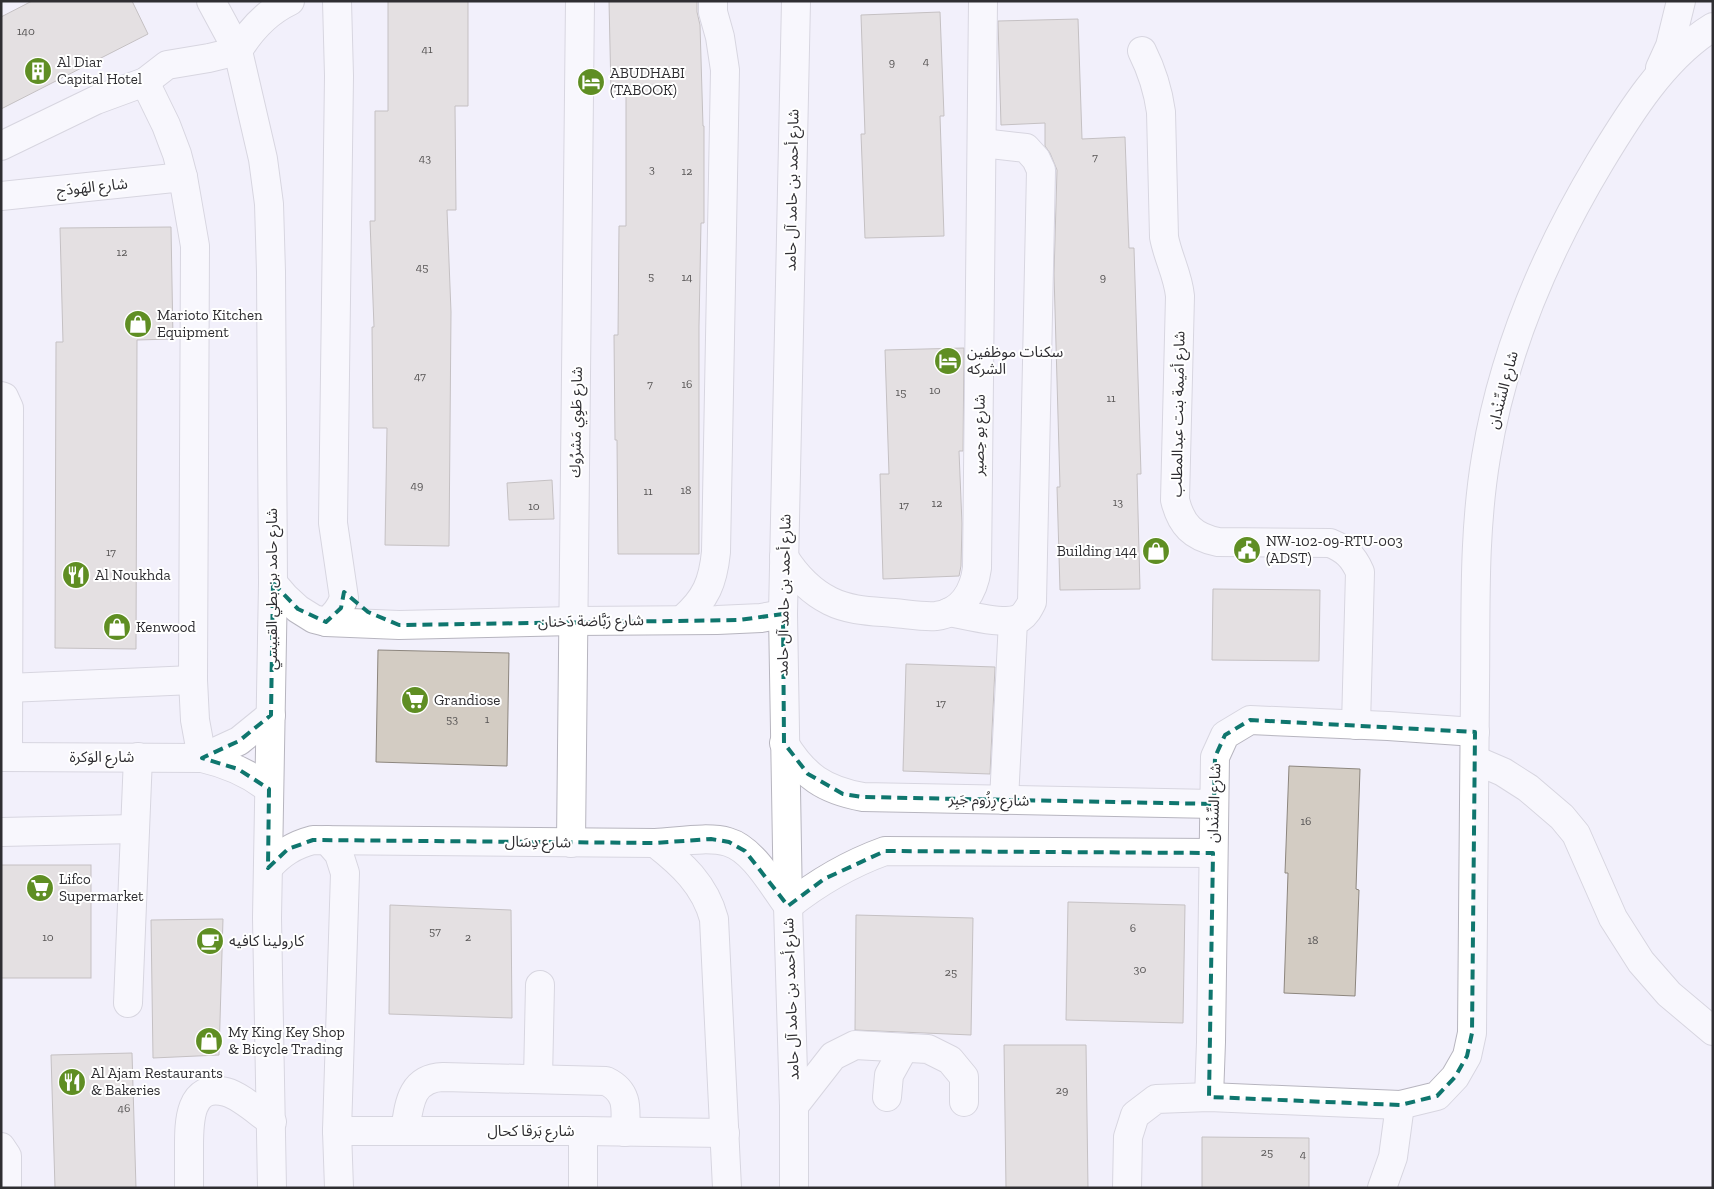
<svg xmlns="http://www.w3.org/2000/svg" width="1714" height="1189" font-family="'Zilla Slab','Noto Sans Arabic',serif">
  <rect width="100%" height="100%" fill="#f2f0fb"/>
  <g fill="#d3ccc3" stroke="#8d867e">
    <path d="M 32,1 L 132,1 L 148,34 L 1,109 L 1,17 Z"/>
    <path d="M 388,1 L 468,1 L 468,106 L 455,106 L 456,210 L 447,210 L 451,312 L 449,546 L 385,545 L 387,428 L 373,428 L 372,327 L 374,327 L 370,221 L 375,221 L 375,111 L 388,111 Z"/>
    <path d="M 609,1 L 697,1 L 697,12 L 700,25 L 703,126 L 704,126 L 704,223 L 701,223 L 699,326 L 699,554 L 618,554 L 617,440 L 615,440 L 614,335 L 618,335 L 619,226 L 626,226 L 626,92 L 611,92 Z"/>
    <path d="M 940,12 L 944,116 L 940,116 L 944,236 L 865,238 L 861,134 L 865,134 L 861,15 Z"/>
    <path d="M 1078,19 L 1082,139 L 1125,137 L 1129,248 L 1134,248 L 1141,474 L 1137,474 L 1140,589 L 1060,590 L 1057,487 L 1060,487 L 1054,274 L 1057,170 L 1050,153 L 1045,146 L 1045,123 L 1001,125 L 998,21 Z"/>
    <path d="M 171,227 L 173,339 L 137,340 L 136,649 L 55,648 L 56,342 L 63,342 L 60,228 Z"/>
    <path d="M 964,348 L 963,451 L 959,451 L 962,524 L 961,566 L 959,576 L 883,579 L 880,474 L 889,474 L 885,350 Z"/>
    <path d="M 552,480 L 554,519 L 509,520 L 507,483 Z"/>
    <path d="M 1213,589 L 1320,590 L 1319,661 L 1212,660 Z"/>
    <path d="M 378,650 L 509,653 L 507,766 L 376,762 Z"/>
    <path d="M 906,664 L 995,667 L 990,774 L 903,771 Z"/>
    <path d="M 1289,766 L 1360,769 L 1356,889 L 1359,890 L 1355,996 L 1284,993 L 1288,873 L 1285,873 Z"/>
    <rect x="1" y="865" width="90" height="113"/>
    <path d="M 1068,902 L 1185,905 L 1183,1023 L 1066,1020 Z"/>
    <path d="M 390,905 L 511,910 L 512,1018 L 389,1014 Z"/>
    <path d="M 856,915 L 973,918 L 971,1035 L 855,1030 Z"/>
    <path d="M 223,919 L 219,1055 L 153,1058 L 151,920 Z"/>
    <path d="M 1004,1045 L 1086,1045 L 1088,1188 L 1006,1188 Z"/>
    <path d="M 132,1053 L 136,1188 L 55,1188 L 51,1055 Z"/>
    <path d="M 1202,1137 L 1309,1138 L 1309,1188 L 1202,1188 Z"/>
  </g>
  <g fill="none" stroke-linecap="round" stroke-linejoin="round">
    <g stroke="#b7b5bf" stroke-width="30">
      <g id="minor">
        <path d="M 1142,51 C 1152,71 1158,90 1161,112 L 1164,237 C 1168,258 1178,275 1180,296 L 1175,500 C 1181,525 1193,537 1218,542 L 1330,543 C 1345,549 1353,556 1360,572 L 1356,725"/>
        <path d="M 1660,68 L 1670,46 L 1681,1"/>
        <path d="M 145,82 L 167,65 L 209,58 L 238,51 C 251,29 267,12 290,1"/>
        <path d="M 1,146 L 96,100 L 145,82 L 166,125 L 177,154 L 183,177"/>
        <path d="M 1,196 L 183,177 L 195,246 L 193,680 L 195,720 L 202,758"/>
        <path d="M 1,396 L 4,397 L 9,408 L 8,757"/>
        <path d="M 784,557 C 796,576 810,591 830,601 C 850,611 872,611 894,613 C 907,614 922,617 936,616 C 962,613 974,591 977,568 L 983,1"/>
        <path d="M 273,583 L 285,597 L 298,609 L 314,619 L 326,622 L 399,625 L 574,621 L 717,620 L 761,618 L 783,614"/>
        <path d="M 949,612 C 966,615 1006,626 1020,618 C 1026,614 1029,608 1032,602 L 1041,170 L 1036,159 L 1026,148 L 982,143"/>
        <path d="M 683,619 C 706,599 713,582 716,552 L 725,70 L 720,37 L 713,12 L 713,1"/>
        <path d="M 326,622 C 335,615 340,609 344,598 L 333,523 L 339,76 L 337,1"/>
        <path d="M 8,688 L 193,680"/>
        <path d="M 784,743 C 804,776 824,790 863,797 L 1214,804"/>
        <path d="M 1,757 L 202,758 C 228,764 249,773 269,789"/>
        <path d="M 202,758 L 239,741 L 271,715"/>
        <path d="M 1475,760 L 1503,772 L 1528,788 L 1562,817 L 1576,834 L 1613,918 L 1641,962 L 1669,994 L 1713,1031"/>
        <path d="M 1004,800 L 1013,621"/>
        <path d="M 1,832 L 135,829"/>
        <path d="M 327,840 L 339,854 L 345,873 L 337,1131 L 339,1188"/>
        <path d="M 571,843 L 580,1"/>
        <path d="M 655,843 C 682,864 705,885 714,919 L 727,1188"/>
        <path d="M 268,868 C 281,853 294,845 313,840 L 655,843 C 677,842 708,836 728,842 C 753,849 773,886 788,906 C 818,882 849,864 885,851 L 1213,853"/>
        <path d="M 128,1003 L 138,757"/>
        <path d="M 538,1079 L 540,985"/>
        <path d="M 887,1097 L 889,1075 L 904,1048"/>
        <path d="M 1209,1097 L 1211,1042 L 1215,757 L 1225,735 L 1250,720 L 1388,726 L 1475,732"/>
        <path d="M 794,1106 L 833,1056 L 855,1045 L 928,1049 L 950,1060 L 964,1077 L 964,1102"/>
        <path d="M 337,1131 L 583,1131 L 725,1133"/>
        <path d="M 405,1131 C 409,1106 410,1078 443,1077 L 606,1081 C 629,1092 626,1109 625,1132"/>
        <path d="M 1,1147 L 7,1156 L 7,1188"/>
        <path d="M 189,1188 C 189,1175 189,1162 189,1149 C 189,1125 188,1082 226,1092 C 241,1096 259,1113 272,1122"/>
        <path d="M 583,1188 L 583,1131"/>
        <path d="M 1127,1188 L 1128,1137 L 1135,1115 L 1156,1099 L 1209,1097 L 1400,1105 L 1437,1096 L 1455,1077 L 1467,1056 L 1472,1033 C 1473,918 1474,803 1475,688 C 1476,610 1473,535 1486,457 C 1503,353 1546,252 1600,162 C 1629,114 1664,57 1713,27"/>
        <path d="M 1382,1188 L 1393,1157 L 1400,1105"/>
      </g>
    </g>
    <g stroke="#b7b5bf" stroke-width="30">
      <g id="major">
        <path d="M 211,1 L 238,51 L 263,159 L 269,204 L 271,272 L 273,583 L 267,918 L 272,1188"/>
        <path d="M 794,1188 L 794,1106 L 788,906 L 783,614 L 796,1"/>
      </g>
    </g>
    <use href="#minor" stroke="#fff" stroke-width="28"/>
    <use href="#major" stroke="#fff" stroke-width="28"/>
  </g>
  <path d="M0 0H1714V1189H0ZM 273,583 L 298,609 L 326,622 L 341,608 L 344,592 L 368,612 L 399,625 L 739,620 L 783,614 L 784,743 L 808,774 L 843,794 L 863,797 L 1214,804 L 1215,757 L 1225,735 L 1250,720 L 1475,732 L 1472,1033 L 1467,1056 L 1455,1077 L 1437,1096 L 1400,1105 L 1209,1097 L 1213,853 L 885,851 L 824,879 L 788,906 L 745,851 L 729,842 L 711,839 L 655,843 L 313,840 L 288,849 L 268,868 L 269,789 L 238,769 L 202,758 L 239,741 L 271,715 Z" fill="#f2f0fb" fill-opacity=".55" fill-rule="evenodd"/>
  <path fill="none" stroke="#0f766e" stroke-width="4" stroke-dasharray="10 6" stroke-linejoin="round" d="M 273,583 L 298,609 L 326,622 L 341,608 L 344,592 L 368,612 L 399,625 L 739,620 L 783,614 L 784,743 L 808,774 L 843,794 L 863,797 L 1214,804 L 1215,757 L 1225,735 L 1250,720 L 1475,732 L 1472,1033 L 1467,1056 L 1455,1077 L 1437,1096 L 1400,1105 L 1209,1097 L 1213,853 L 885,851 L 824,879 L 788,906 L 745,851 L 729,842 L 711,839 L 655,843 L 313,840 L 288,849 L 268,868 L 269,789 L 238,769 L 202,758 L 239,741 L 271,715 Z"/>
  <defs>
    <g id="building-disc" transform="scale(1.4375)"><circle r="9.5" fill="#5f8e23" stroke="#fff"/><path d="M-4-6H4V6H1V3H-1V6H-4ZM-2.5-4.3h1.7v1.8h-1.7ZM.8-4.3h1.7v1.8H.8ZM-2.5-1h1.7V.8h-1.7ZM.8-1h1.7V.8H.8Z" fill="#fff"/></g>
    <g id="hotel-disc" transform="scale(1.4375)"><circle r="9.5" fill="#5f8e23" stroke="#fff"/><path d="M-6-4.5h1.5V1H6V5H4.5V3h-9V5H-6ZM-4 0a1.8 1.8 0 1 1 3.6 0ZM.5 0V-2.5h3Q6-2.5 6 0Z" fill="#fff"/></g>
    <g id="shop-disc" transform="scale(1.4375)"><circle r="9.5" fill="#5f8e23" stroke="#fff"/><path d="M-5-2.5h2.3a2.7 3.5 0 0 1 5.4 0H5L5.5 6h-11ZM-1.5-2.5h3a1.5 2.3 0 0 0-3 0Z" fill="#fff"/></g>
    <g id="civic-disc" transform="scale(1.4375)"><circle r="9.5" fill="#5f8e23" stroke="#fff"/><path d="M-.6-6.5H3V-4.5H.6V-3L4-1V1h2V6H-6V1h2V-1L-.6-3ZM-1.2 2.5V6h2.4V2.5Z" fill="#fff"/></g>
    <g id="restaurant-disc" transform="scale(1.4375)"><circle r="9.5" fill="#5f8e23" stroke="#fff"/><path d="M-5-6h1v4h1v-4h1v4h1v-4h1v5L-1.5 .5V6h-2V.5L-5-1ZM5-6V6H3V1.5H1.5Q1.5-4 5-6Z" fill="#fff"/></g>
    <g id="supermarket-disc" transform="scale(1.4375)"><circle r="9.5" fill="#5f8e23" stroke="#fff"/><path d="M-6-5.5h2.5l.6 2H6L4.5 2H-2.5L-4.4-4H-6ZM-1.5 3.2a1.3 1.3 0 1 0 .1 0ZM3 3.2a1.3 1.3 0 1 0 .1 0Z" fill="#fff"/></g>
    <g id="cafe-disc" transform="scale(1.4375)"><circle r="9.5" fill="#5f8e23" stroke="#fff"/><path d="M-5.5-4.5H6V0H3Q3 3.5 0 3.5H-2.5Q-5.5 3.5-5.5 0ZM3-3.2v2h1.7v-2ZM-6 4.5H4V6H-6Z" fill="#fff"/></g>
  </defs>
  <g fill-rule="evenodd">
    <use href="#building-disc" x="38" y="71"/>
    <use href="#hotel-disc" x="591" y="82"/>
    <use href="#shop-disc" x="138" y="324"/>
    <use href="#hotel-disc" x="948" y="361"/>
    <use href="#civic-disc" x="1247" y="550"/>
    <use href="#shop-disc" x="1156" y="551"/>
    <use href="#restaurant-disc" x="76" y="575"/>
    <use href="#shop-disc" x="117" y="627"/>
    <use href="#supermarket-disc" x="415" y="700"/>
    <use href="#supermarket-disc" x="40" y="888"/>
    <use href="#cafe-disc" x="210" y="941"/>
    <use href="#shop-disc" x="209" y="1041"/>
    <use href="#restaurant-disc" x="72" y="1082"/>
  </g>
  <g text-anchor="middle" stroke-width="4" stroke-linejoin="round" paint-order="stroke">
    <g font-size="12" fill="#585656">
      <text x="26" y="35">140</text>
      <text x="427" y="53">41</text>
      <text x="926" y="65">4</text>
      <text x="892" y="66">9</text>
      <text x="1095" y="161">7</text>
      <text x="425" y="162">43</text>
      <text x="652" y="173">3</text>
      <text x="687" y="175">12</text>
      <text x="122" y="256">12</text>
      <text x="422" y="271">45</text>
      <text x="651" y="280">5</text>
      <text x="687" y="281">14</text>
      <text x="1103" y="281">9</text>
      <text x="420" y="380">47</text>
      <text x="650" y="388">7</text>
      <text x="687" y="388">16</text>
      <text x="935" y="394">10</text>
      <text x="901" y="396">15</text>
      <text x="1111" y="402">11</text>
      <text x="417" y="489">49</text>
      <text x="686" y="494">18</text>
      <text x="648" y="495">11</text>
      <text x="1118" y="506">13</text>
      <text x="937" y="507">12</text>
      <text x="904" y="509">17</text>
      <text x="534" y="510">10</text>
      <text x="111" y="556">17</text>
      <text x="941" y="707">17</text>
      <text x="452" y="723">53</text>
      <text x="487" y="723">1</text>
      <text x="1306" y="825">16</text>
      <text x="1133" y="932">6</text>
      <text x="435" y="935">57</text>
      <text x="48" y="941">10</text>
      <text x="468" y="941">2</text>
      <text x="1313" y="944">18</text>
      <text x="1140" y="973">30</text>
      <text x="951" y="976">25</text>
      <text x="1062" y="1094">29</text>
      <text x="124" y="1112">46</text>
      <text x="1267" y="1156">25</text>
      <text x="1303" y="1158">4</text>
    </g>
    <g font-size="15" fill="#2f2e32" stroke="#fff" text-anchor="start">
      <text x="57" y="67">Al Diar<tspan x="57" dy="17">Capital Hotel</tspan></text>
      <text x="610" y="78">ABUDHABI<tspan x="610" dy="17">(TABOOK)</tspan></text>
      <text x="157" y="320">Marioto Kitchen<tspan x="157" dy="17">Equipment</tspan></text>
      <text x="967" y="357">سكنات موظفين<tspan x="967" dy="17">الشركه</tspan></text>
      <text x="1266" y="546">NW-102-09-RTU-003<tspan x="1266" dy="17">(ADST)</tspan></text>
      <text x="1137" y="556" text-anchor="end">Building 144</text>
      <text x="95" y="580">Al Noukhda</text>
      <text x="136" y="632">Kenwood</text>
      <text x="434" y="705">Grandiose</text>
      <text x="59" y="884">Lifco<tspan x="59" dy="17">Supermarket</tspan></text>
      <text x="229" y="946">كارولينا كافيه</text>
      <text x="228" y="1037">My King Key Shop<tspan x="228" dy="17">&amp; Bicycle Trading</tspan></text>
      <text x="91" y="1078">Al Ajam Restaurants<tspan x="91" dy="17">&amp; Bakeries</tspan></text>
    </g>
    <g font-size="15" fill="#2f2e32" stroke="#fff">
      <text transform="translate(92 187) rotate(-6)" y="5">شارع الهَودَج</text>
      <text transform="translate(792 190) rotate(-89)" y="5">شارع أحمد بن حامد آل حامد</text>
      <text transform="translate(1503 390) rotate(-75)" y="5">شارع السِّنْدان</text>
      <text transform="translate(1178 414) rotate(-89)" y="5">شارع أمَيمة بنت عبدالمطلب</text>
      <text transform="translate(576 422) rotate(-89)" y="5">شارع طَوِي مَشرُوك</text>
      <text transform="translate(979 435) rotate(-89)" y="5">شارع بو حِصير</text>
      <text transform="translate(272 589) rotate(-90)" y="5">شارع حامد بن بطي القبيسي</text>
      <text transform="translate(784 595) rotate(-89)" y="5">شارع أحمد بن حامد آل حامد</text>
      <text transform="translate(591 621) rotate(-1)" y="5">شارع رَبَّاضة دَخنان</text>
      <text x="102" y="762">شارع الوَكرة</text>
      <text transform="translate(989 800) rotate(1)" y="5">شارع رِزُوم جَبِر</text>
      <text transform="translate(1214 803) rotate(-88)" y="5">شارع السِّنْدان</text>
      <text transform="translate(538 842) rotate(1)" y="5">شارع دِسَال</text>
      <text transform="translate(791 999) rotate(-92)" y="5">شارع أحمد بن حامد آل حامد</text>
      <text x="531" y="1136">شارع بَرقا كحال</text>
    </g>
  </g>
  <rect width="1714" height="1189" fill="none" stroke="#2f2e32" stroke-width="5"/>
</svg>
